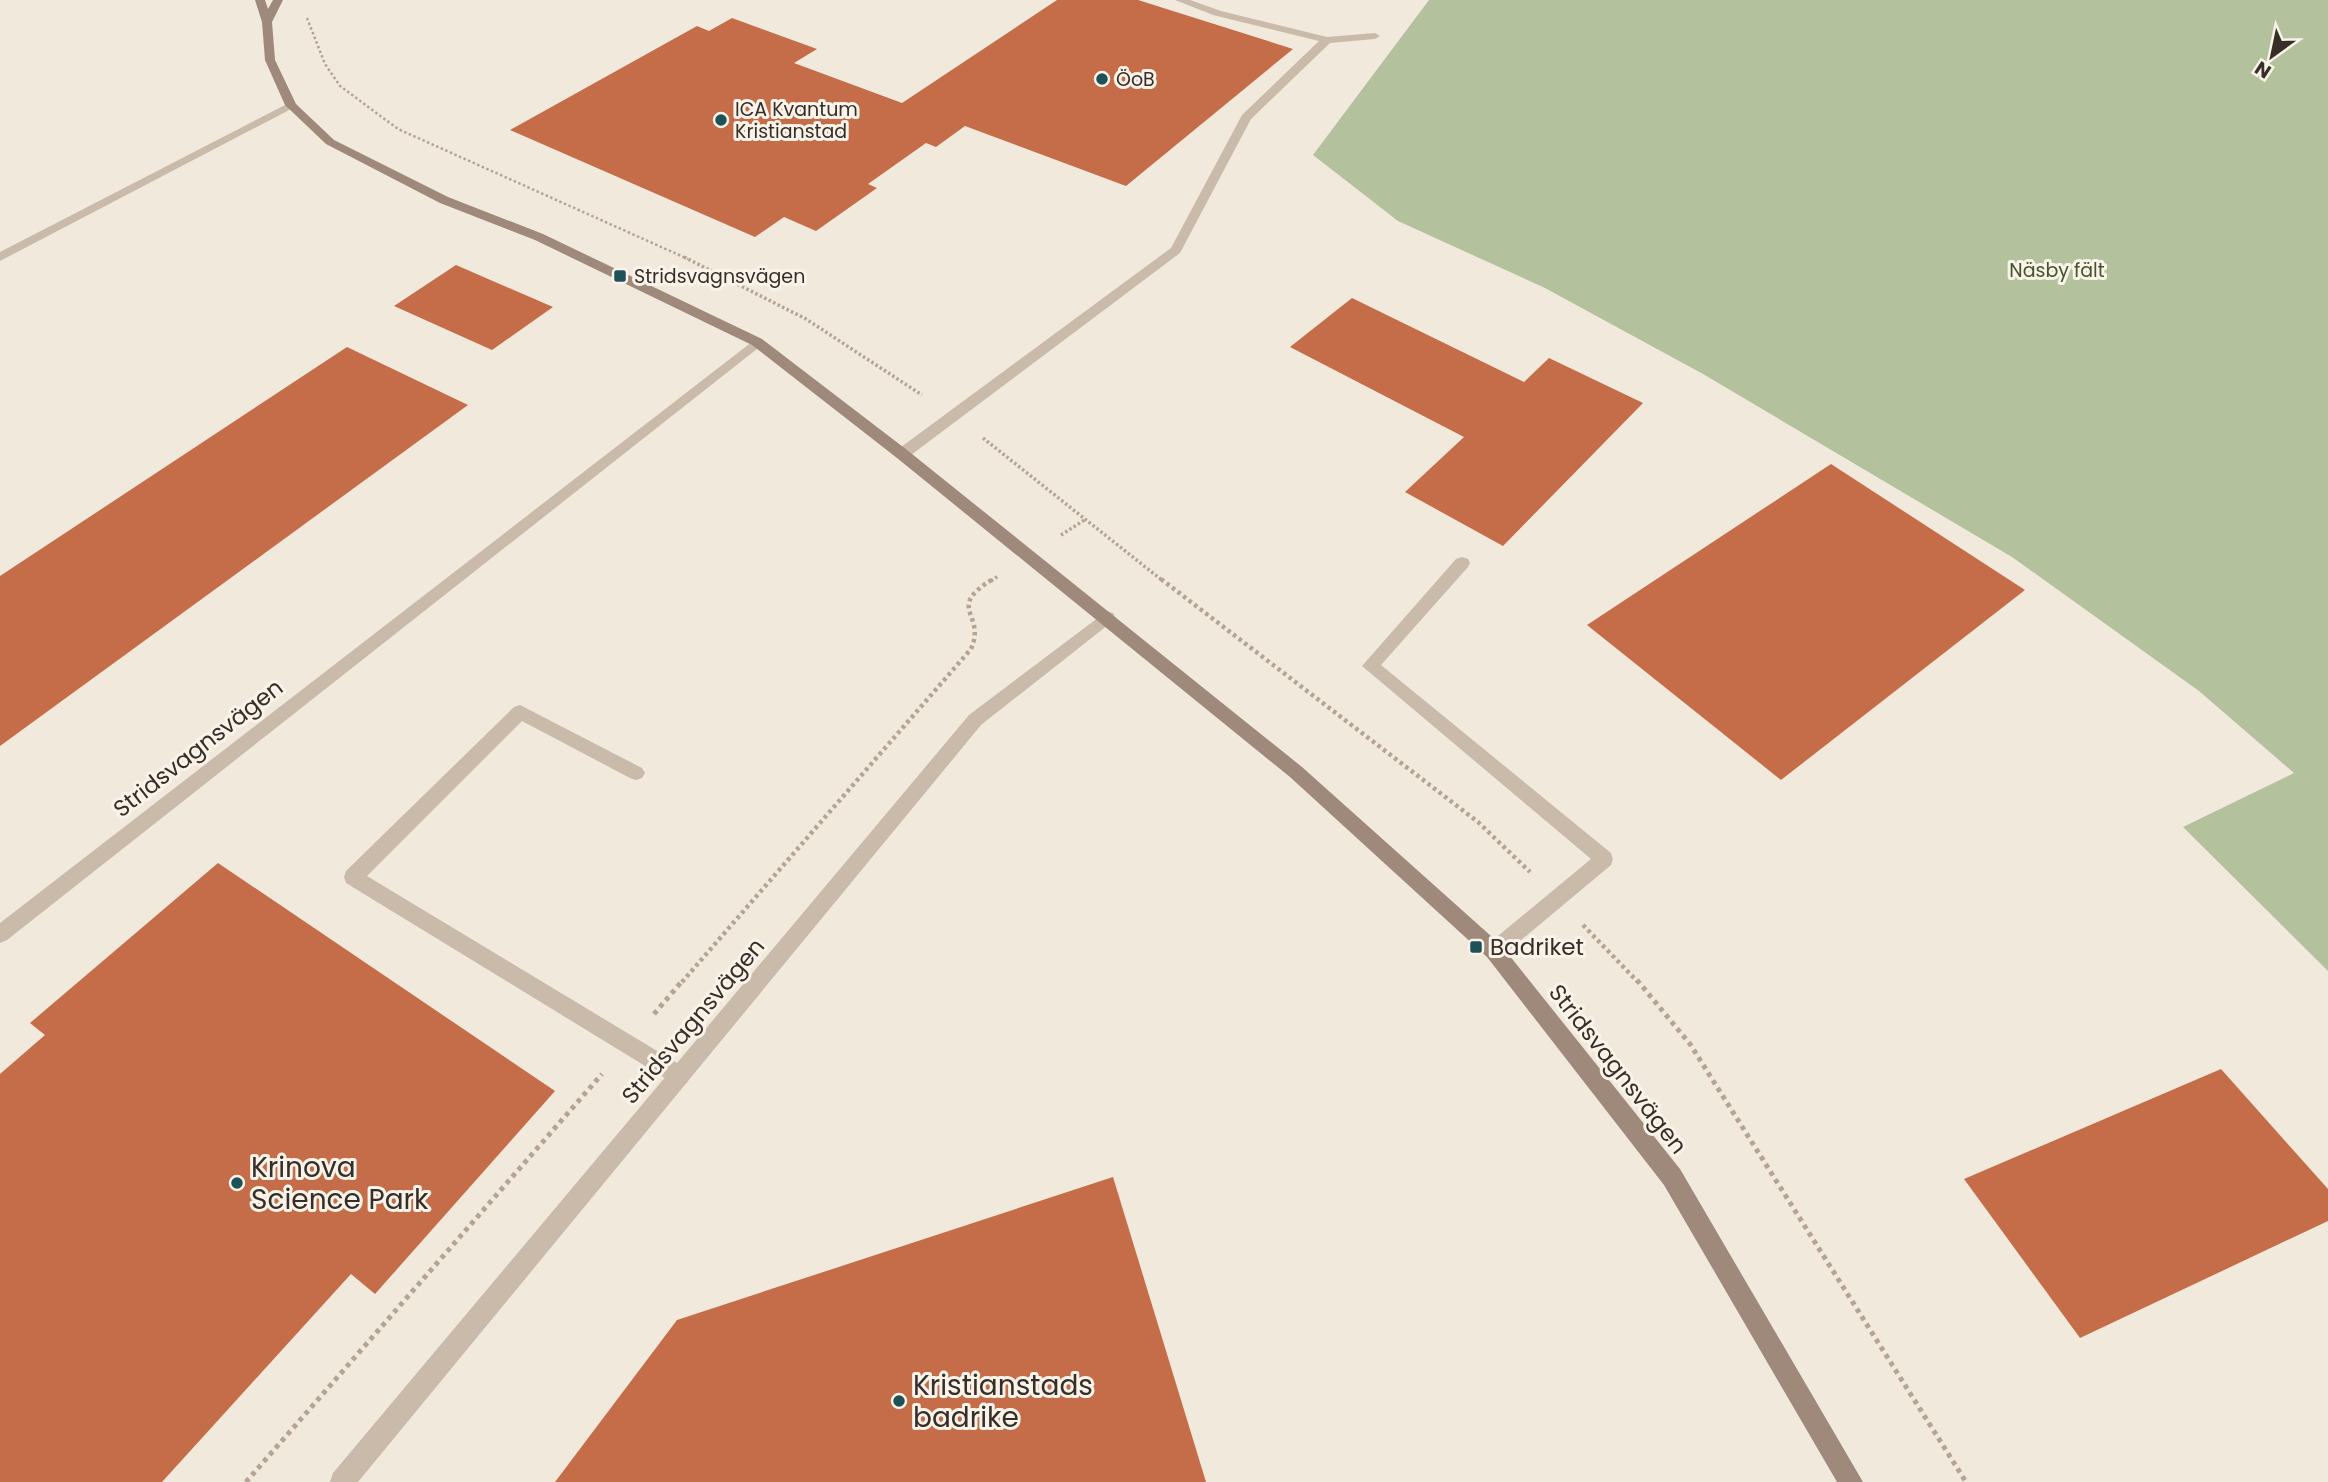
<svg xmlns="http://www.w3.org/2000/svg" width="2328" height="1482" font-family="Poppins,sans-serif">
  <rect width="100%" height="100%" fill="#f2e9dd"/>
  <path fill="#b3c19d" d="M 1429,0 L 2328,0 L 2328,971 L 2183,827 L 2294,773 L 2199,691 L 2012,557 L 1703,374 L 1545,288 L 1398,221 L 1313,155 Z"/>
  <g fill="#c46d48">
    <path d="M 1057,0 L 1138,0 L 1293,49 L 1126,186 L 965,126 L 936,147 L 926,143 L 868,184 L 877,188 L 816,231 L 784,217 L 755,237 L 510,130 L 697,26 L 709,31 L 732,18 L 817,49 L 794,63 L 902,103 Z"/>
    <path d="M 456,265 L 553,307 L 492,350 L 394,306 Z"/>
    <path d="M 1352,298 L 1524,382 L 1549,358 L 1643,403 L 1503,546 L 1405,492 L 1464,437 L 1290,347 Z"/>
    <path d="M 347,347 L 468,405 L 0,746 L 0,576 Z"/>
    <path d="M 1831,464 L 2025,590 L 1781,780 L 1587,625 Z"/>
    <path d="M 218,863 L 555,1091 L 375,1294 L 351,1274 L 162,1482 L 0,1482 L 0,1074 L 45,1035 L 30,1023 Z"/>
    <path d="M 2221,1069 L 2328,1189 L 2328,1221 L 2080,1338 L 1964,1179 Z"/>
    <path d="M 1113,1177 L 1206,1482 L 555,1482 L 677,1320 Z"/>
  </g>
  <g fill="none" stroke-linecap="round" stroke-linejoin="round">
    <path stroke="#b6a493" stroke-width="2.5" stroke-dasharray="2.5 2.5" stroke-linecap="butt" d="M 307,18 L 325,64 L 340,86 L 398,129 L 688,259"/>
    <g stroke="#b6a493" stroke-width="3.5" stroke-dasharray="2.5 2.5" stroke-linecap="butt">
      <path d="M 684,257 L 806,319 L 922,395"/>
      <path d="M 983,438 L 1163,581"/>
      <path d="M 1061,535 L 1086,519"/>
      <path d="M 991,581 L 998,576"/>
    </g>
    <g stroke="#b6a493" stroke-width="4.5" stroke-dasharray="3.5 3.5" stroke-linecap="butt">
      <path d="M 1161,579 L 1478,822 L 1530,872"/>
      <path d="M 1583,925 L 1638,982"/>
      <path d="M 682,982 L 971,649 C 987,613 944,609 993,579"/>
    </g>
    <g stroke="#b6a493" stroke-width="5" stroke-dasharray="4.5 4.5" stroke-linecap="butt">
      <path d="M 1637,980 L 1690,1044 L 1966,1482"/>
      <path d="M 654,1014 L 683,980"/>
      <path d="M 246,1482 L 602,1074"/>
    </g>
    <g fill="#cabaa9" fill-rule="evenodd">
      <path d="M 1175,0 L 1190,0 L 1221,11 L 1327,37 L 1375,33 L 1380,36 L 1375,39 L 1330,43 L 1251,119 L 1180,253 L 907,458 L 897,458 L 895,454 L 897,450 L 1171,248 L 1242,115 L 1319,41 L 1213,15 Z"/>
      <path d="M 291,102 L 295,103 L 295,107 L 0,261 L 0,252 Z"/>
      <path d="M 1462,557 L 1468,559 L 1470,563 L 1468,567 L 1381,665 L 1611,853 L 1613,859 L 1611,865 L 1501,957 L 1494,960 L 1487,957 L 1484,951 L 1487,945 L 1591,859 L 1362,666 L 1456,559 Z"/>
      <path d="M 520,705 L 642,768 L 645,773 L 642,778 L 636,780 L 630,778 L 522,721 L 367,876 L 687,1069 L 690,1076 L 687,1083 L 680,1086 L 673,1083 L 346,883 L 344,877 L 346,871 L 514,707 Z"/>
    </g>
    <g fill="#cabaa9" fill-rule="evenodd">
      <path d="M 757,338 L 762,339 L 762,345 L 7,940 L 0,943 L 0,923 Z"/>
      <path d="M 1107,611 L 1113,613 L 1115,617 L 1113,621 L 981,725 L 358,1482 L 330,1482 L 333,1473 L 969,715 Z"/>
    </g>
    <path fill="#9e897a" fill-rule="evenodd" d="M 255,0 L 265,0 L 268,9 L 273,0 L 283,0 L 272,22 L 275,60 L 296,104 L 334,140 L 448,197 L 543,234 L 762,339 L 907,450 L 1302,767 L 1501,945 L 1680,1169 L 1863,1482 L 1837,1482 L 1664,1185 L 1487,957 L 1290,777 L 897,458 L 752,345 L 535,240 L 440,203 L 326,144 L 285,105 L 265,60 L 262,22 Z"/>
  </g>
  <g fill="#1e5158" stroke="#f9f3e9" stroke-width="2.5">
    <circle cx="1102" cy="79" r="7"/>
    <circle cx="721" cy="120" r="7"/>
    <rect x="613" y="269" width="14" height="14" rx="3.5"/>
    <rect x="1469" y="940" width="14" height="14" rx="3.5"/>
    <circle cx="237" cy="1183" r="7"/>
    <circle cx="899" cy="1401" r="7"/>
  </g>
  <g text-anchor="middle" stroke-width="6" stroke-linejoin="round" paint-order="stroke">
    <g font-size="19" fill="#372e28" stroke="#f9f3e9" text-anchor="start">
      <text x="1116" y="86">ÖoB</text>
      <text x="735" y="116">ICA Kvantum<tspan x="735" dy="22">Kristianstad</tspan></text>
      <text x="634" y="283">Stridsvagnsvägen</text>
    </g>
    <g font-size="19" fill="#44552c" stroke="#f9f3e9">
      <text x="2057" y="277">Näsby fält</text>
    </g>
    <g font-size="23" fill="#372e28" stroke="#f9f3e9">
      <text transform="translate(198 748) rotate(-38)" y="8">Stridsvagnsvägen</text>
      <text transform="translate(693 1021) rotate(-50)" y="8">Stridsvagnsvägen</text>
      <text transform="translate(1618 1069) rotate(52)" y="8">Stridsvagnsvägen</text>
    </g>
    <g font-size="23" fill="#372e28" stroke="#f9f3e9" text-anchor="start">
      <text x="1490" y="955">Badriket</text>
    </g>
    <g font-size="28" fill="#372e28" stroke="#f9f3e9" text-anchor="start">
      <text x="251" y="1177">Krinova<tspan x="251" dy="32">Science Park</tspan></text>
      <text x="913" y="1395">Kristianstads<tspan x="913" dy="32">badrike</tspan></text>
    </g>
  </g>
  <g transform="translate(2272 56) rotate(213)" stroke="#f9f3e9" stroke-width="5" paint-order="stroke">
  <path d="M0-5L12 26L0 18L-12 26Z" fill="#372e28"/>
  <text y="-10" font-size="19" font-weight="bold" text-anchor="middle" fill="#372e28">N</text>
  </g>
</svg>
